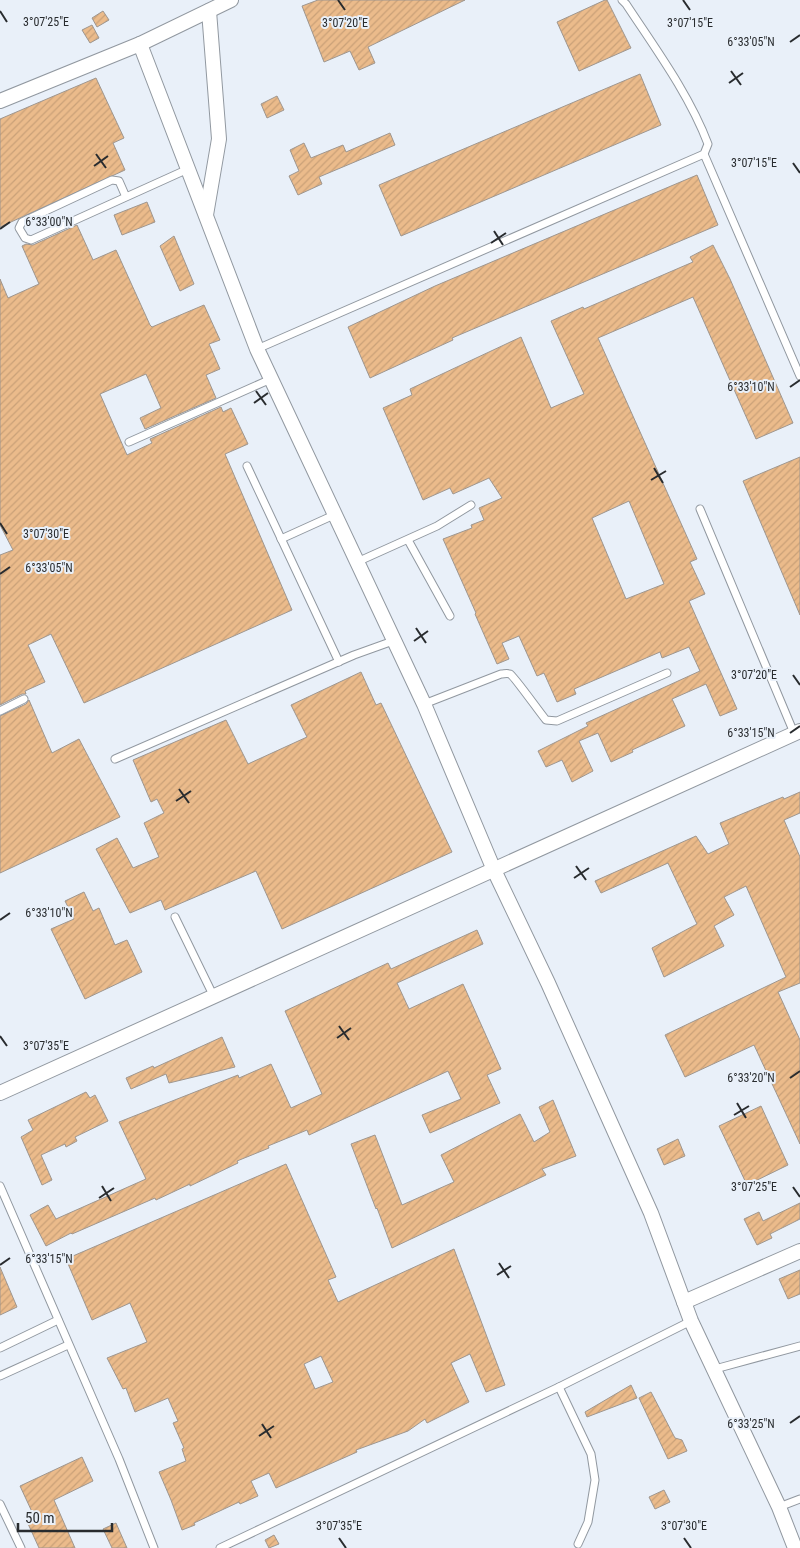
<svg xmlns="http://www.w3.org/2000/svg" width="800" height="1548" font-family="'Roboto Condensed',sans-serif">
  <defs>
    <pattern id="building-hatch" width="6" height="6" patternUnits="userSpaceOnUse" patternTransform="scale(1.25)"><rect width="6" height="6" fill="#ebbb8b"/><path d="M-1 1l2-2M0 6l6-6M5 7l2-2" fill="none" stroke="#caa178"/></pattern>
  </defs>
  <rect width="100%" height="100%" fill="#e9f0f9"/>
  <g fill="url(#building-hatch)" stroke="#9e968f" fill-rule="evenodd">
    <path d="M 318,0 L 465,0 L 368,47 L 375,63 L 359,70 L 350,51 L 324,62 L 302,6 Z"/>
    <path d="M 605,0 L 607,0 L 631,48 L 579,71 L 557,22 Z"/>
    <path d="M 103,11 L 109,20 L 97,27 L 92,18 Z"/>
    <path d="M 92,25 L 99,38 L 90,43 L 82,30 Z"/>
    <path d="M 640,74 L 661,125 L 401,236 L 379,185 Z"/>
    <path d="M 96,78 L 124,138 L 113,143 L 125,170 L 0,227 L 0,119 Z"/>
    <path d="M 277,96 L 284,110 L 267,118 L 261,104 Z"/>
    <path d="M 390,133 L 395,145 L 319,177 L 322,184 L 298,195 L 289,176 L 299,171 L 290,150 L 304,143 L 311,158 L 343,145 L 346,152 Z"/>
    <path d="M 697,175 L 718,225 L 452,338 L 453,340 L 370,378 L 348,327 L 435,286 Z"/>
    <path d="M 147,202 L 155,222 L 122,235 L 114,215 Z"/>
    <path d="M 77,225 L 93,260 L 116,250 L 150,325 L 152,327 L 204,305 L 220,340 L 209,344 L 220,369 L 206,375 L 216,398 L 145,429 L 140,418 L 161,408 L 146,374 L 100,394 L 127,455 L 152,443 L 150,439 L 221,407 L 223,412 L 231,408 L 248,444 L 225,454 L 292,610 L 84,703 L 51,634 L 28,645 L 45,682 L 25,691 L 26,694 L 22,694 L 0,705 L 0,555 L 13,550 L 0,525 L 0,279 L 8,298 L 39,284 L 22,246 L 26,244 L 33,245 Z"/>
    <path d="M 174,236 L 194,284 L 180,291 L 160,246 Z"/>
    <path d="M 713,245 L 730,279 L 793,423 L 756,439 L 693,297 L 598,338 L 697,559 L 690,562 L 705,594 L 689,601 L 737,709 L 720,716 L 706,684 L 672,699 L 685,726 L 632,750 L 633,752 L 611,762 L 598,733 L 579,741 L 593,771 L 572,782 L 562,760 L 546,767 L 538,751 L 588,726 L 586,723 L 700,671 L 689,647 L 662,658 L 660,652 L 574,689 L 576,694 L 557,702 L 544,673 L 537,676 L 519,636 L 502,643 L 509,659 L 497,664 L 475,614 L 476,613 L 443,539 L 472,528 L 471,525 L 484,520 L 479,508 L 502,498 L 489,478 L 453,494 L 450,488 L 423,500 L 383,408 L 412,395 L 410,389 L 521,337 L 551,408 L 584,394 L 551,321 L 583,307 L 584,309 L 693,262 L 690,257 ZM 629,501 L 664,584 L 626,599 L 592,518 Z"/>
    <path d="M 800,457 L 800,615 L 743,481 Z"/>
    <path d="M 361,672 L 376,705 L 381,703 L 452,852 L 282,929 L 256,871 L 165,910 L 161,900 L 130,913 L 96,849 L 117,838 L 133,868 L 159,857 L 144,823 L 164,813 L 157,799 L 151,802 L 133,760 L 226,720 L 248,764 L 307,737 L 291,705 Z"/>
    <path d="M 29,700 L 52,753 L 79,739 L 120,817 L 0,873 L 0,716 L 26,704 Z"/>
    <path d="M 800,792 L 800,813 L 784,820 L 800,857 L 800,983 L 778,992 L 800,1040 L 800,1144 L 754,1045 L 685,1077 L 665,1035 L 786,977 L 746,886 L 724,897 L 734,915 L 714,926 L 724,946 L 664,977 L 652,948 L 697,924 L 668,863 L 601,893 L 595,881 L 696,836 L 708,854 L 729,844 L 720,823 L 783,797 L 784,799 Z"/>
    <path d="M 84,892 L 93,911 L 99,908 L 115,945 L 127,940 L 142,972 L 85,999 L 51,929 L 74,919 L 65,901 Z"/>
    <path d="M 477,930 L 483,944 L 397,983 L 409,1009 L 463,984 L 501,1069 L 487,1075 L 500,1103 L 430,1133 L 422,1115 L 461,1099 L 448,1071 L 309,1135 L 307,1130 L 268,1146 L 269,1148 L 237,1161 L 238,1163 L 190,1186 L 190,1184 L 156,1200 L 155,1198 L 72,1234 L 71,1233 L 46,1246 L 30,1215 L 48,1205 L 56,1219 L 146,1179 L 119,1122 L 238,1075 L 239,1078 L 271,1064 L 291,1108 L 322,1094 L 285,1011 L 388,963 L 391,969 Z"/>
    <path d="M 222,1037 L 235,1067 L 169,1083 L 166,1074 L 131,1089 L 126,1078 L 153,1066 L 154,1068 Z"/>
    <path d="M 86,1092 L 90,1098 L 95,1095 L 108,1121 L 75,1137 L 77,1141 L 66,1147 L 65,1144 L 41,1155 L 52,1180 L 42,1185 L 21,1137 L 33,1130 L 28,1120 Z"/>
    <path d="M 553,1100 L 576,1156 L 542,1169 L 546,1175 L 392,1248 L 377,1208 L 376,1209 L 351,1144 L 375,1135 L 402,1205 L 454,1182 L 441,1155 L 520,1114 L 534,1142 L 550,1132 L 539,1107 Z"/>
    <path d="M 761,1106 L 788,1165 L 747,1185 L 719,1126 Z"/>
    <path d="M 678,1139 L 685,1156 L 664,1165 L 657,1149 Z"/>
    <path d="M 286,1164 L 336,1277 L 328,1280 L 338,1302 L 454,1249 L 505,1385 L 486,1392 L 470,1354 L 451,1363 L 469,1402 L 427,1423 L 425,1419 L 408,1431 L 356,1450 L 357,1452 L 276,1488 L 269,1473 L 251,1481 L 258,1496 L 240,1504 L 239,1502 L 194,1523 L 195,1525 L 182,1530 L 171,1500 L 159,1472 L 186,1461 L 182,1449 L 184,1448 L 173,1423 L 178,1421 L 168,1398 L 135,1412 L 126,1388 L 123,1389 L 107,1358 L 147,1342 L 130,1303 L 92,1320 L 66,1259 ZM 321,1356 L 333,1382 L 315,1389 L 304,1364 Z"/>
    <path d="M 800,1203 L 800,1219 L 770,1234 L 772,1238 L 757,1245 L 744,1219 L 759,1212 L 763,1221 Z"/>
    <path d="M 0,1267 L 17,1307 L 0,1315 Z"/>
    <path d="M 800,1270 L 800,1294 L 788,1299 L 779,1279 Z"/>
    <path d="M 631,1385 L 637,1398 L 587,1417 L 585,1412 Z"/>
    <path d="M 651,1392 L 675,1438 L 682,1440 L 687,1451 L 668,1459 L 639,1398 Z"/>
    <path d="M 82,1457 L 93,1481 L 54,1500 L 75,1548 L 39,1548 L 25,1517 L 33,1514 L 20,1486 Z"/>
    <path d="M 664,1490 L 670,1502 L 655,1509 L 649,1497 Z"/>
    <path d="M 116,1523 L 127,1548 L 112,1548 L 103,1529 Z"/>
    <path d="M 274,1535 L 279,1544 L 269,1548 L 265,1540 Z"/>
  </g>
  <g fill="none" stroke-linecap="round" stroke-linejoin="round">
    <g stroke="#9198a0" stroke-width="9">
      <g id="lane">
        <path d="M 704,154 L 800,376"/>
        <path d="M 126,197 L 119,181 L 112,180 L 22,222 L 19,228 L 25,238 L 31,240 L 188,169"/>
        <path d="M 257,349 L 704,154 L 708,144 C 689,94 655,48 626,4 L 622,0"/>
        <path d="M 129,442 L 271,379"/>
        <path d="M 247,466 L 339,662"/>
        <path d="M 700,509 L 794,733"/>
        <path d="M 281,539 L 334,515"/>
        <path d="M 408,540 L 450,616"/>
        <path d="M 357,562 L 437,526 L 471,505"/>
        <path d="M 424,704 L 501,674 C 504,674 507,673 510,674 C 514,676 540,713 546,720 L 557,721 L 667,673"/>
        <path d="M 0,711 L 24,699"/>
        <path d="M 115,759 L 354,655 L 393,641"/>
        <path d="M 175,917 L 214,997"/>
        <path d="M 0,1186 L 119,1459 L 154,1548"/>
        <path d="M 0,1348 L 58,1320"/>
        <path d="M 715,1369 L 800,1346"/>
        <path d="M 0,1376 L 68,1345"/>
        <path d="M 559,1387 L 591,1454 L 595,1480 L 588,1522 L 578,1544"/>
        <path d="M 0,1504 L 21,1548"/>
        <path d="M 779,1507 L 800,1499"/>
        <path d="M 220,1548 L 559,1387 L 691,1321"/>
      </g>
    </g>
    <g stroke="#9198a0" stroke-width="16">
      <g id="street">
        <path d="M 231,0 L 140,44 L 257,349 L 424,704 L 494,870 L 548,983 L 651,1213 L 691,1321 L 779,1507 L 795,1548"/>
        <path d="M 0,101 L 140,44"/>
        <path d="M 206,215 L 219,139 L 209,11"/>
        <path d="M 0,1093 L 800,731"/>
        <path d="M 684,1302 L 800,1251"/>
      </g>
    </g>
    <use href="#lane" stroke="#fff" stroke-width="7"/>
    <use href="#street" stroke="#fff" stroke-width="14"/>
  </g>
  <path fill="none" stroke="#292c2f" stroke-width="2" d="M 338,0 L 345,10M 683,0 L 690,10M 0,11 L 7,22M 790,42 L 800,35M 731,71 L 741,85M 729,83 L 743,73M 96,154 L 106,168M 793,163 L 800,173M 94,166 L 108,156M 0,229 L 10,222M 494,231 L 503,245M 491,243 L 506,233M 790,387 L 800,380M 256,391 L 266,405M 254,403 L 268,393M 654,468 L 663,483M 651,480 L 666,471M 0,523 L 7,534M 0,574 L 10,567M 416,628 L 426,643M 414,641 L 428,631M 793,675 L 800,685M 790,733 L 800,726M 179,789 L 189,803M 176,801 L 191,791M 576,866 L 586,880M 574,878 L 589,868M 0,920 L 10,913M 339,1026 L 349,1040M 0,1036 L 7,1046M 337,1038 L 351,1028M 790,1078 L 800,1071M 737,1103 L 746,1118M 734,1115 L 749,1106M 102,1186 L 111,1201M 793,1187 L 800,1197M 99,1198 L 114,1188M 499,1263 L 509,1278M 0,1265 L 10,1258M 497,1275 L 511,1266M 790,1423 L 800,1416M 262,1424 L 271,1438M 259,1436 L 274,1426M 339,1538 L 346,1548M 684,1538 L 691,1548"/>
  <g font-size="12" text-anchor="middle" fill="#292c2f" stroke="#e9f0f9" stroke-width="4" stroke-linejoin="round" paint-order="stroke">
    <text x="46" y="26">3°07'25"E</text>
    <text x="345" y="27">3°07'20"E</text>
    <text x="690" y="27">3°07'15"E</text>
    <text x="751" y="46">6°33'05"N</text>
    <text x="754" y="167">3°07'15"E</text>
    <text x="49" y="226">6°33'00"N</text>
    <text x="751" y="391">6°33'10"N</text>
    <text x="46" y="538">3°07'30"E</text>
    <text x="49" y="572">6°33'05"N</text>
    <text x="754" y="679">3°07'20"E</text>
    <text x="751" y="737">6°33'15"N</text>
    <text x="49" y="917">6°33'10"N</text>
    <text x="46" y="1050">3°07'35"E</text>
    <text x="751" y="1082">6°33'20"N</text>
    <text x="754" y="1191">3°07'25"E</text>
    <text x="49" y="1263">6°33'15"N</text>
    <text x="751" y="1428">6°33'25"N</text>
    <text x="339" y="1530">3°07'35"E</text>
    <text x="684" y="1530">3°07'30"E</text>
  </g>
  <path d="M18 1523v8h94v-8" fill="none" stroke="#292c2f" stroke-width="2.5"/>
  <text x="25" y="1523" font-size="15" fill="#292c2f" stroke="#e9f0f9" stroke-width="4" paint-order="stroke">50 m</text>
</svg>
